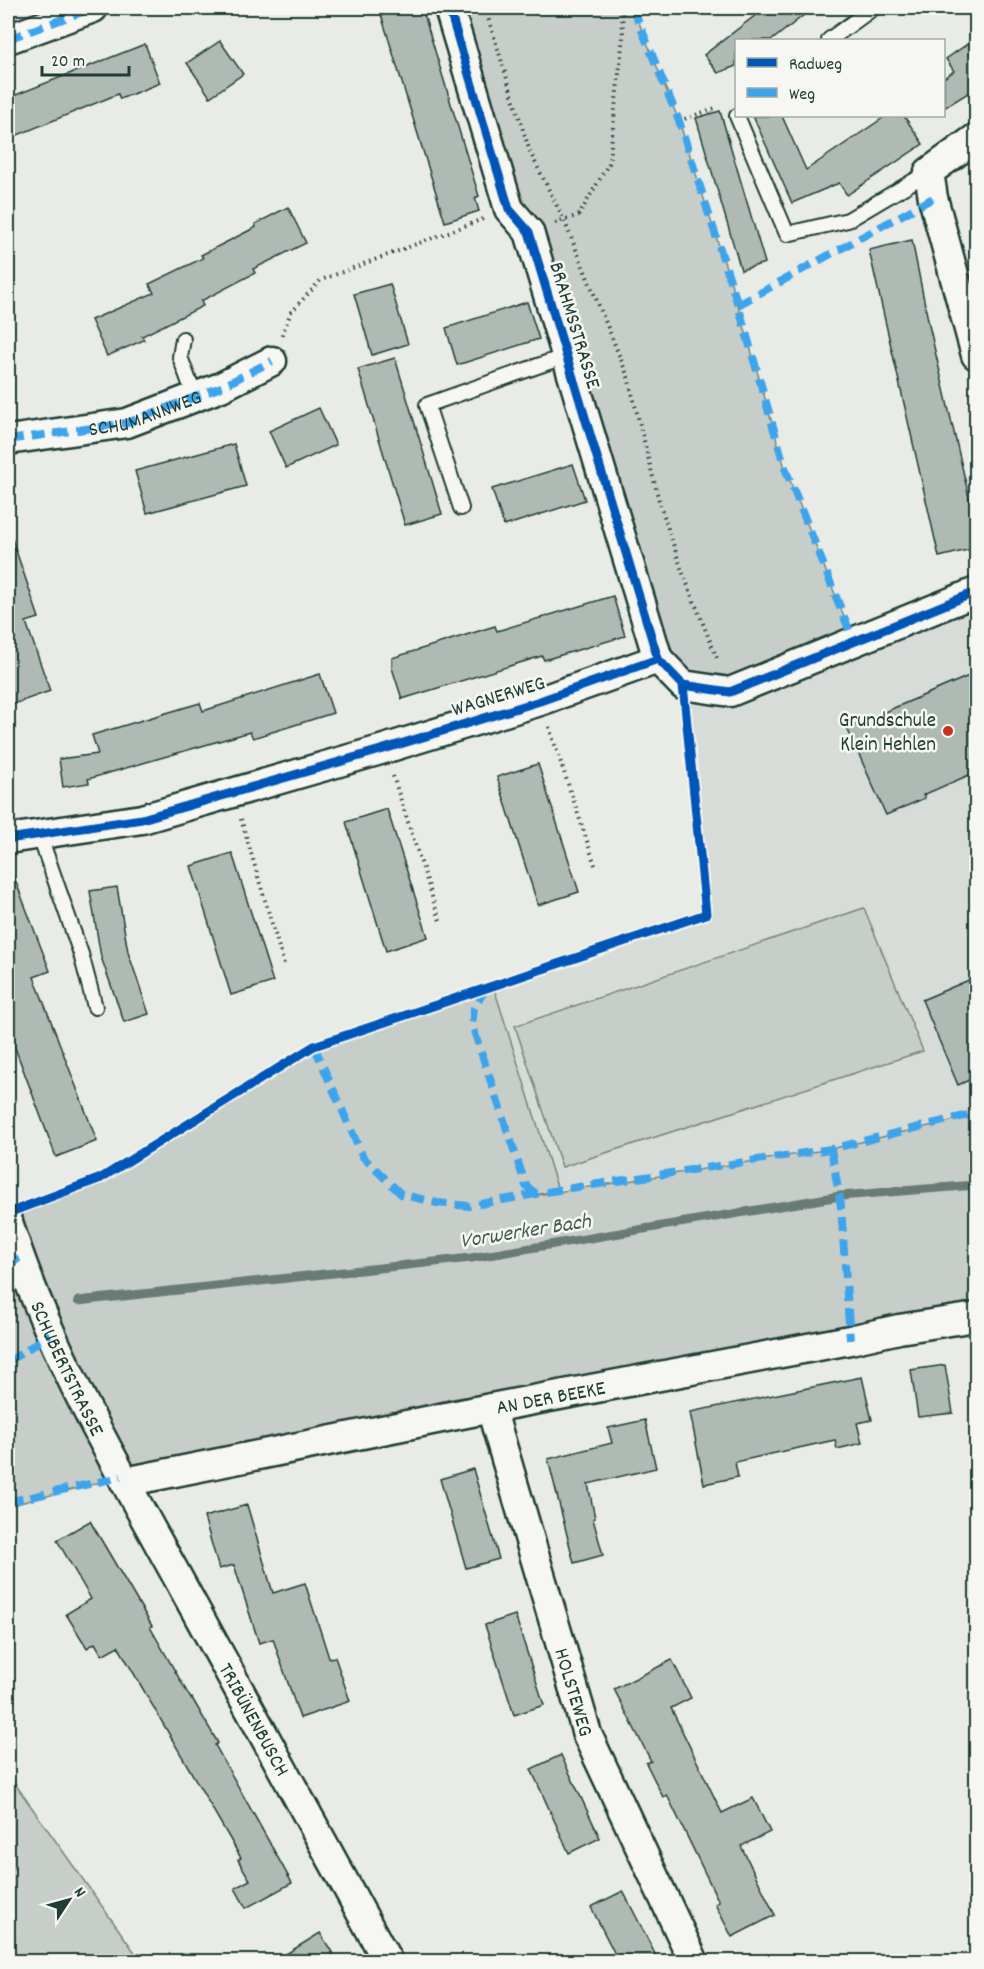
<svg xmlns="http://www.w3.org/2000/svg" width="984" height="1969" font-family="Dekko,sans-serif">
  <rect width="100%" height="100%" fill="#e9ebe7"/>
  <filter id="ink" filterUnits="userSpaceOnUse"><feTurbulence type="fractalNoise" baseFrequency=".0167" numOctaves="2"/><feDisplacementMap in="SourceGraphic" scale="12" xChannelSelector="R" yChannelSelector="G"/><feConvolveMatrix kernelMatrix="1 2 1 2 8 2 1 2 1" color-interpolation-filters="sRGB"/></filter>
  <g filter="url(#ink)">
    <path fill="#d8dcd8" d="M 976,592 L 976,1113 L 831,1149 L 558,1190 L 493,985 L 706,914 L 683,685 Z"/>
    <g fill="#c7cec9" stroke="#73867e" stroke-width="1.5">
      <path d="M 449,8 L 633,8 L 679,121 L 738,305 L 785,468 L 854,642 L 730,692 L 658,659 Z"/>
      <path d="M 864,908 L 923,1051 L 562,1167 L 515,1026 Z"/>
      <path d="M 493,985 L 558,1190 L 531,1196 L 831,1149 L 976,1115 L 976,1317 L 850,1340 L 451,1399 L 121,1477 L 8,1506 L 8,1213 L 101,1178 L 314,1046 Z"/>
      <path d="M 8,1774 L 141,1961 L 8,1961 Z"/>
    </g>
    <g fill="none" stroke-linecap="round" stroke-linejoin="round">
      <path stroke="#687c75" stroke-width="9" d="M 78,1301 L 471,1258 L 840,1196 L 976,1185"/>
    </g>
    <g fill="#b0bab5" stroke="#1f3d34" stroke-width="1.5">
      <path d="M 379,8 L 422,8 L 479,196 L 475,198 L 479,211 L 445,222 Z"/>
      <path d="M 765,8 L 813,8 L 772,40 L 736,40 L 736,66 L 718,73 L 704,55 Z"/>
      <path d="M 976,38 L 976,107 L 968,93 L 944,108 L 944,78 L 954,71 L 946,59 Z"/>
      <path d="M 220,41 L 243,74 L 210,97 L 187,63 Z"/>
      <path d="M 145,44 L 160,83 L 120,99 L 118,94 L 8,139 L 8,98 Z"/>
      <path d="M 720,111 L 765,263 L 741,270 L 696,118 Z"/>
      <path d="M 753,116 L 782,116 L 806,170 L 886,116 L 904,116 L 923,144 L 847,195 L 839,183 L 792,203 Z"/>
      <path d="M 288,207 L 306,243 L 253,269 L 255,273 L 201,301 L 203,306 L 142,336 L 144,340 L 107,356 L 91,320 L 154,293 L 149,284 L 203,258 L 201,255 L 256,227 L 255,224 Z"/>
      <path d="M 912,240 L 929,325 L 976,527 L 976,548 L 939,557 L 869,250 Z"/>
      <path d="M 390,284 L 408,344 L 372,355 L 354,294 Z"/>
      <path d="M 527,302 L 539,339 L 457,365 L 446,328 Z"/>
      <path d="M 395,358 L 442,514 L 405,525 L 358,369 Z"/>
      <path d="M 319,408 L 336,445 L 286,468 L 269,431 Z"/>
      <path d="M 234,444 L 246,486 L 147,513 L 135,471 Z"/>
      <path d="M 573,464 L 585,500 L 504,526 L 492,489 Z"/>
      <path d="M 8,536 L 11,536 L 39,618 L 26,622 L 50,691 L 8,706 Z"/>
      <path d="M 613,596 L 625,636 L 544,660 L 542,656 L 402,699 L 392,668 L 392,658 L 495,626 L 497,631 Z"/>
      <path d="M 976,673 L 976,772 L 923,795 L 925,798 L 886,815 L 847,728 Z"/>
      <path d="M 320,674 L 333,713 L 253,738 L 250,732 L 88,779 L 89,783 L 63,787 L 59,759 L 98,754 L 92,735 L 200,703 L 203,711 Z"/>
      <path d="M 538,764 L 579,892 L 538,905 L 497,777 Z"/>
      <path d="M 387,809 L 428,937 L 386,951 L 346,822 Z"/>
      <path d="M 232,853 L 273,982 L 231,995 L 191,866 Z"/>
      <path d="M 8,864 L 9,864 L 50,971 L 34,977 L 97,1141 L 56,1157 L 8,1029 Z"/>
      <path d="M 117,887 L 128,952 L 149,1014 L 124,1022 L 101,957 L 90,891 Z"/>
      <path d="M 976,977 L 976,1077 L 958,1085 L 922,1000 Z"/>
      <path d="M 945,1365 L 953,1413 L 918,1417 L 911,1370 Z"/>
      <path d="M 862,1377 L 872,1420 L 857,1423 L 862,1443 L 837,1449 L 835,1440 L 735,1462 L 738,1477 L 704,1484 L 690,1412 Z"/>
      <path d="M 645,1420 L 656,1468 L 588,1484 L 595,1518 L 593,1519 L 603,1555 L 574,1563 L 548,1459 L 612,1443 L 608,1428 Z"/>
      <path d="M 473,1469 L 499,1559 L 466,1568 L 440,1479 Z"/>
      <path d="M 247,1505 L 273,1593 L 305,1583 L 329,1658 L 335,1657 L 350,1701 L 300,1718 L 273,1639 L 259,1643 L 234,1565 L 219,1569 L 204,1517 Z"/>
      <path d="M 90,1521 L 152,1626 L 150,1627 L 191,1699 L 192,1698 L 218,1743 L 215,1745 L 292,1883 L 246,1908 L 235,1888 L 250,1880 L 238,1860 L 241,1858 L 118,1646 L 102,1655 L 95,1643 L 87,1648 L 66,1614 L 91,1599 L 57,1540 Z"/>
      <path d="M 515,1615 L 544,1705 L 514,1715 L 485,1625 Z"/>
      <path d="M 672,1660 L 691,1698 L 671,1708 L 722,1813 L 753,1798 L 770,1832 L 741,1846 L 775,1915 L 732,1937 L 715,1904 L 719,1902 L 667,1795 L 663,1797 L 646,1763 L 651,1761 L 614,1689 Z"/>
      <path d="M 561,1755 L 600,1838 L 569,1853 L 531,1769 Z"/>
      <path d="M 623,1891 L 644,1932 L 659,1962 L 619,1962 L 591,1907 Z"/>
      <path d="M 320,1933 L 338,1962 L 273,1962 Z"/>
    </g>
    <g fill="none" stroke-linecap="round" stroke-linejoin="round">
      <g stroke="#1f3d34" stroke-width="18">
        <g id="lane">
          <path d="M 829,40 L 873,8"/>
          <path d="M 737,116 L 787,234 L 848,220 L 929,172"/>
          <path d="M 183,339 L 180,357 L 195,397"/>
          <path d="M 461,508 L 427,405 L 566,356"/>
          <path d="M 39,834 L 81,954 L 95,1007"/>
        </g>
      </g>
      <g stroke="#1f3d34" stroke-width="33">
        <g id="street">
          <path d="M 449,8 L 509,209 L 529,232 L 658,659"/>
          <path d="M 8,39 L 93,8"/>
          <path d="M 976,138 L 929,172 L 933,198 L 976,355"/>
          <path id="s1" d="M 8,440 L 127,423 L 221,387 L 272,361"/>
          <path d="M 8,839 L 142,819 L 384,749 L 540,701 L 658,659 L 683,685 L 730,692 L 976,592"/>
          <path id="s2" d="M 8,1222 C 48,1348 115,1464 179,1580 C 248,1707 318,1834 388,1962"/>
          <path id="s3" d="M 491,1408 L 587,1734 L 694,1962"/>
          <path id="s4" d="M 125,1482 L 491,1408 L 850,1340 L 899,1329 L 976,1317"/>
        </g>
      </g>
      <g stroke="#1f3d34" stroke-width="4" stroke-dasharray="1.5 4.5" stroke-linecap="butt">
        <path d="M 485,8 L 530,152 L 564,220 L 628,377 L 659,501 L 682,571 L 718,661"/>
        <path d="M 679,121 L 718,107"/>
        <path d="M 555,223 L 579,215 L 609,163 L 623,37 L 622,8"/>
        <path d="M 282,335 L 291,312 L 321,280 L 483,219"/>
        <path d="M 549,727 L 596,868"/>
        <path d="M 393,776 L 441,924"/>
        <path d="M 241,819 L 285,968"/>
      </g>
      <use href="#lane" stroke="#f6f6f2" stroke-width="14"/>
      <use href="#street" stroke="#f6f6f2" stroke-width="28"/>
      <g stroke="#3da4eb" stroke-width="8" stroke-dasharray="15 8" stroke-linecap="butt">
        <path d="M 633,8 L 679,121 L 738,305 L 785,468 L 854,642"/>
        <path d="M 8,39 L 93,8"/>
        <path d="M 738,305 L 933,198"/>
        <path d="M 8,440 L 127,423 L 221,387 L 272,361"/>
        <path d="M 486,988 L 474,1008 L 472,1025 L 526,1186 L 537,1194"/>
        <path d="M 314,1046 L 363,1157 L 401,1194 L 437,1203 L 469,1206 L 558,1190 L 831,1149 L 976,1113"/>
        <path d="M 831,1149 L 841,1206 L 850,1340"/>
        <path d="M 8,1266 L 19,1258"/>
        <path d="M 8,1362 L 50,1334"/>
        <path d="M 8,1502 L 121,1477"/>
      </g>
      <g stroke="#f6f6f2" stroke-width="13">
        <g id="cycleway">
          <path d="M 449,8 L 509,209 L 529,232 L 658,659"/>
          <path d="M 8,839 L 142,819 L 384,749 L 540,701 L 658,659 L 683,685 L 730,692 L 976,592"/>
          <path d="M 8,1213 L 101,1178 L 314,1046 L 706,914 L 683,685"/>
        </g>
      </g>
      <use href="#cycleway" stroke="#0057b8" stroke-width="9"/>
    </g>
  </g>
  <circle fill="#c8321e" stroke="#f6f6f2" stroke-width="2" cx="948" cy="731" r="6"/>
  <g text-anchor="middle" stroke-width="5" stroke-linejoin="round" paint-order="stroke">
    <g font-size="21" fill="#1f3d34" stroke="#f6f6f2">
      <text transform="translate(576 325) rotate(73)" y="7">BRAHMSSTRASSE</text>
      <text dy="7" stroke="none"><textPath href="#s1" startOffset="140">SCHUMANNWEG</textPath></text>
      <text transform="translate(498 695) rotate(-17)" y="7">WAGNERWEG</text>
      <text dy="7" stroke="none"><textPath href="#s2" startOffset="158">SCHUBERTSTRASSE</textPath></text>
      <text dy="7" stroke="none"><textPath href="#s4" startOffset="434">AN DER BEEKE</textPath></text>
      <text dy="7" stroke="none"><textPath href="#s3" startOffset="296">HOLSTEWEG</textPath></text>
      <text dy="7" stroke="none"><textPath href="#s2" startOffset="556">TRIBÜNENBUSCH</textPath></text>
    </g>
    <g font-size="21" fill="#1f3d34" stroke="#f6f6f2" text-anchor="end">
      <text x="936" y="726">Grundschule<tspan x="936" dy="24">Klein Hehlen</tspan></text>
    </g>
    <g font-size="22" font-style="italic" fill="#445c54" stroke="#f6f6f2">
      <text transform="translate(525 1229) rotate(-9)" y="8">Vorwerker Bach</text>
    </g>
  </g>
  <rect width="984" height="1969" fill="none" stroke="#f6f6f2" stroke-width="30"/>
  <rect x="15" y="15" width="954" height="1939" fill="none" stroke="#1f3d34" stroke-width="2" filter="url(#ink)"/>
  <rect x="735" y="39" width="210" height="78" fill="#f6f6f2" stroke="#a0aca6" stroke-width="1.5"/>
  <rect x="747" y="58" width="30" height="9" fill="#0057b8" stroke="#a0aca6" stroke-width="1.5"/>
  <text x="789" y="69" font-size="18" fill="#1f3d34">Radweg</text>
  <rect x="747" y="88" width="30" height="9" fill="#3da4eb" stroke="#a0aca6" stroke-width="1.5"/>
  <text x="789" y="99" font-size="18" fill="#1f3d34">Weg</text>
  <g transform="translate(69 1900) rotate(54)" stroke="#f6f6f2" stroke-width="4.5" paint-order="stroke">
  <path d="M0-4.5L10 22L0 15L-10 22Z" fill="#1f3d34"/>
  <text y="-9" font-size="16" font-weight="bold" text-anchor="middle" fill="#1f3d34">N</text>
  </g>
  <path d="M42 66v9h87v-9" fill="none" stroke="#1f3d34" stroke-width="3"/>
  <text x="51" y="66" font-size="18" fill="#1f3d34" stroke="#f6f6f2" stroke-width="4.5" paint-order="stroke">20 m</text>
</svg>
